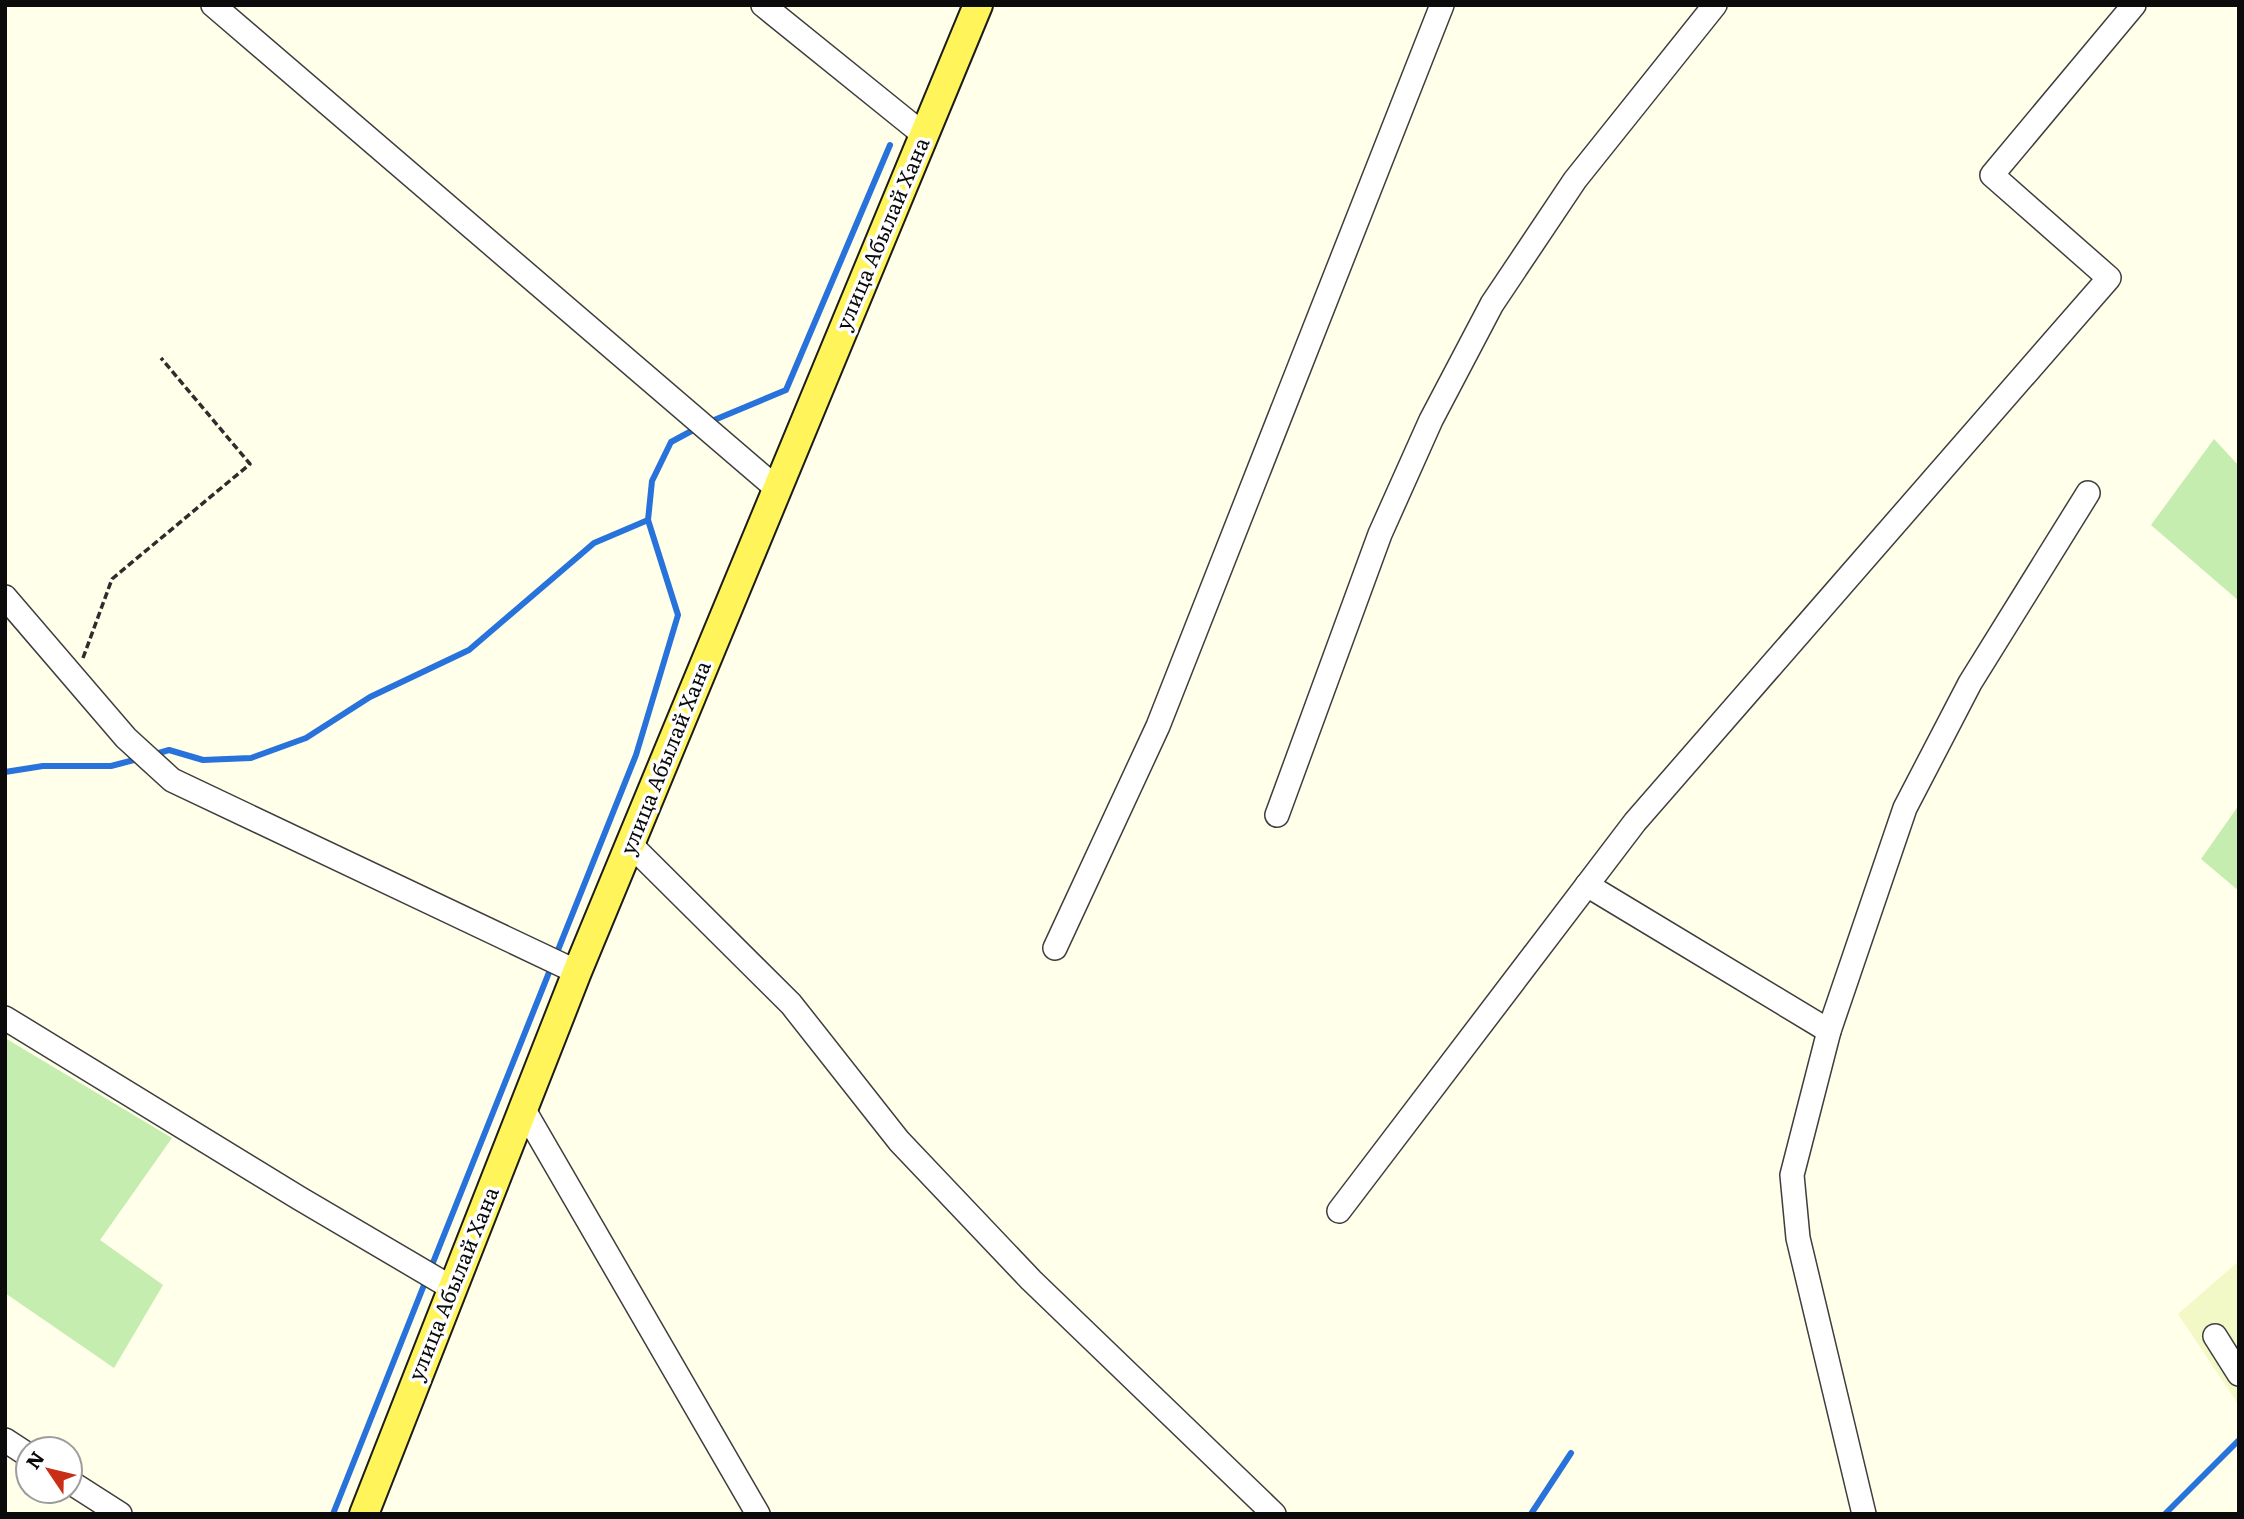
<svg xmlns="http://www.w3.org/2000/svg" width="2244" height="1519" font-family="Literata,serif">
  <rect width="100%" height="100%" fill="#ffffea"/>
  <path fill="#f3f8c7" d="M 2239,1261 L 2239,1405 L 2178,1314 Z"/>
  <g fill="#c4edaf">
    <path d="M 2214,439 L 2239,466 L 2239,601 L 2151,525 Z"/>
    <path d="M 2239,805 L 2239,891 L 2201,859 Z"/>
    <path d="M 5,1038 L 172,1138 L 100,1240 L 163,1285 L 114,1368 L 5,1293 Z"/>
  </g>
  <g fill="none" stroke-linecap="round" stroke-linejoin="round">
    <g stroke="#2773db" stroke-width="6">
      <path d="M 707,423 L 786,390 L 890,145"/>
      <path d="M 152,755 L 169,750 L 203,760 L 251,758 L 306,738 L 370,697 L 469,650 L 594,543 L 648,520"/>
      <path d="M 5,772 L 43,766 L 111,766 L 138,759"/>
      <path d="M 430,1270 L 636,755 L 678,615 L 648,520 L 652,481 L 671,442 L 697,428"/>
      <path d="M 333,1514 L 426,1280"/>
      <path d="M 1531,1514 L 1571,1453"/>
      <path d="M 2165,1514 L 2239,1440"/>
    </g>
    <g stroke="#3e3e3e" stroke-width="26">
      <g id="minor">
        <path d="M 213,5 L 776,488"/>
        <path d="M 763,5 L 924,135"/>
        <path d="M 5,597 L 126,738 L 172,780 L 577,972"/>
        <path d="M 1277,815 L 1380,534 L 1431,420 L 1492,304 L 1575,180 L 1715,5"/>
        <path d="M 631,845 L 791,1004 L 899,1141 L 1031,1280 L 1274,1514"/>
        <path d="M 1587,885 L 1829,1031"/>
        <path d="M 1055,948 L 1158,726 L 1442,5"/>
        <path d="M 5,1018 L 299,1198 L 452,1288"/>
        <path d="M 524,1110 L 758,1514"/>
        <path d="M 1339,1211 L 1635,822 L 2109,278 L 1992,175 L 2134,5"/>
        <path d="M 2215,1336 L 2239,1374"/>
        <path d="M 5,1440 L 28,1455"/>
        <path d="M 70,1482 L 120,1514"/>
        <path d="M 1864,1514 L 1798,1238 L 1792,1175 L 1829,1031 L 1905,808 L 1970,683 L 2088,493"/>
      </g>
    </g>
    <g stroke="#1c1c1c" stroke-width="32">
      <path id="major" d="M 364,1514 L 577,972 L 978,5"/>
    </g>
    <path stroke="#2d2d2d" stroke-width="3.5" stroke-dasharray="7 3.5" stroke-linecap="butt" d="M 83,658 L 112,579 L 250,464 L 161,358"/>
    <use href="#minor" stroke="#fff" stroke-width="23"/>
    <use href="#major" stroke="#fff55a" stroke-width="28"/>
  </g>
  <g text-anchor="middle" stroke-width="7" stroke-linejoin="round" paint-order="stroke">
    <g font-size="21" fill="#0b0b0b" stroke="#fff">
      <text transform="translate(883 234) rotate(-67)" y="7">улица Абылай Хана</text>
      <text transform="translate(666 758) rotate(-68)" y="7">улица Абылай Хана</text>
      <text transform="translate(454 1284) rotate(-68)" y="7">улица Абылай Хана</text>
    </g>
  </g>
  <rect width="2244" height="1519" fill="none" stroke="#0b0b0b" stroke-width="14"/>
  <g transform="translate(49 1470) rotate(305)"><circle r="33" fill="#ffffff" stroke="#9d9d9d" stroke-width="2"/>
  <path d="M0-5L12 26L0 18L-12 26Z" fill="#c92e16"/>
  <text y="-10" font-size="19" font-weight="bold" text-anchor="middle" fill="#0b0b0b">N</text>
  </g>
</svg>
